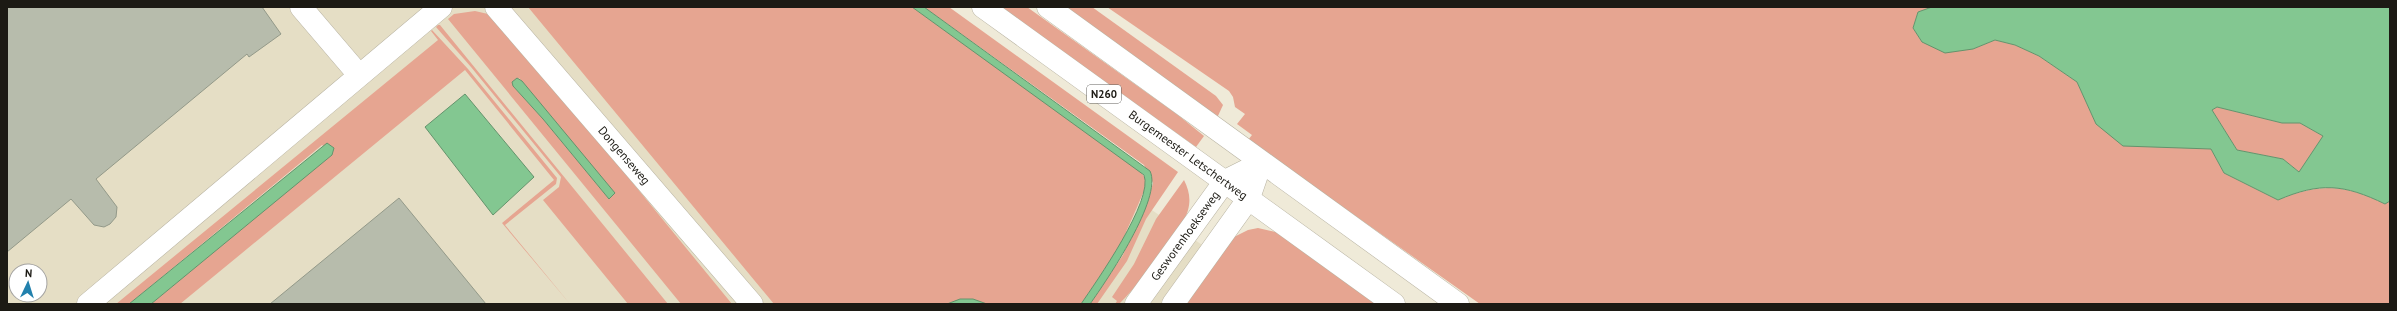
<svg xmlns="http://www.w3.org/2000/svg" width="2397" height="311" font-family="'PT Sans',sans-serif">
  <rect width="100%" height="100%" fill="#efead8"/>
  <path fill="#e5dec5" fill-rule="evenodd" d="M 7,7 L 860,7 L 1287,304 L 7,304 ZM 16,271 L 40,271 L 40,295 L 16,295 Z"/>
  <g fill="#e6a591" fill-rule="evenodd">
    <path d="M 528,7 L 912,7 L 1139,169 L 1145,178 L 1145,189 L 1119,248 L 1081,304 L 987,304 C 976,299 958,299 947,304 L 774,304 Z"/>
    <path d="M 924,7 L 949,7 L 1178,172 L 1146,219 L 1127,261 L 1097,304 L 1090,304 L 1123,255 L 1151,190 L 1153,183 L 1144,165 Z"/>
    <path d="M 1000,7 L 1027,7 L 1178,115 L 1204,136 L 1196,147 Z"/>
    <path d="M 1063,7 L 1092,7 L 1216,96 L 1223,105 L 1217,118 Z"/>
    <path d="M 1107,7 L 1932,7 L 1918,12 L 1913,28 L 1922,42 L 1973,49 L 1995,40 L 2015,45 L 2039,56 L 2077,82 L 2096,124 L 2185,147 L 2211,149 L 2224,173 L 2278,200 C 2320,183 2344,184 2385,204 L 2390,201 L 2390,304 L 1480,304 L 1248,140 L 1252,135 L 1237,124 L 1245,114 L 1235,107 L 1233,97 L 1229,91 Z"/>
    <path d="M 475,11 L 488,14 L 505,27 L 732,304 L 681,304 L 448,19 L 454,14 ZM 519,78 L 614,193 L 609,199 L 543,119 L 513,86 Z"/>
    <path d="M 438,25 L 440,25 L 668,304 L 628,304 L 543,200 L 559,187 L 561,177 L 471,67 L 436,27 Z"/>
    <path d="M 432,30 L 468,69 L 557,178 L 556,184 L 505,225 L 570,304 L 502,223 L 554,180 L 465,70 L 180,304 L 151,304 L 333,153 L 322,145 L 129,304 L 116,304 L 438,40 L 431,31 Z"/>
    <path d="M 2217,107 L 2282,123 L 2300,123 L 2323,136 L 2299,172 L 2283,159 L 2237,150 L 2212,110 Z"/>
    <path d="M 1184,180 C 1189,190 1191,199 1188,210 C 1184,228 1134,290 1119,304 L 1115,304 L 1117,301 L 1112,297 L 1134,264 L 1156,219 Z"/>
    <path d="M 1258,228 L 1280,233 L 1379,304 L 1184,304 L 1234,237 L 1248,230 Z"/>
  </g>
  <g fill="#83c791" stroke="#64936c" fill-rule="evenodd">
    <path d="M 912,7 L 924,7 L 1150,171 C 1163,198 1107,280 1090,304 L 1081,304 C 1096,282 1154,200 1144,175 Z"/>
    <path d="M 1932,7 L 2390,7 L 2390,201 L 2385,204 C 2344,184 2320,182 2278,200 L 2224,173 L 2211,149 L 2123,146 L 2096,124 L 2077,82 L 2039,56 L 2015,45 L 1995,40 L 1973,49 L 1945,53 L 1922,42 L 1913,28 L 1918,12 ZM 2217,107 L 2282,123 L 2300,123 L 2323,136 L 2299,172 L 2283,159 L 2237,150 L 2212,110 Z"/>
    <path d="M 517,78 L 522,81 L 615,193 L 609,199 L 543,119 L 513,86 L 512,82 Z"/>
    <path d="M 465,94 L 534,177 L 493,215 L 425,127 Z"/>
    <path d="M 327,143 L 334,148 L 332,155 L 151,304 L 129,304 Z"/>
    <path d="M 960,299 L 973,299 L 987,304 L 947,304 Z"/>
  </g>
  <g fill="#b7bcac" stroke="#939989">
    <path d="M 7,7 L 262,7 L 281,34 L 249,57 L 247,54 L 96,179 L 117,207 L 116,217 L 110,224 L 104,227 L 94,225 L 71,199 L 7,252 Z"/>
    <path d="M 399,198 L 486,304 L 270,304 Z"/>
  </g>
  <g fill="none" stroke-linecap="round" stroke-linejoin="round">
    <g stroke="#b8b3a2" stroke-width="23">
      <g id="minor">
        <path d="M 301,7 L 359,75"/>
        <path id="s1" d="M 496,7 L 752,304"/>
        <path d="M 88,304 L 441,7"/>
        <path id="s2" d="M 1136,304 L 1225,181 L 1261,163"/>
        <path d="M 1173,304 L 1249,198 L 1261,163"/>
      </g>
    </g>
    <g stroke="#b8b3a2" stroke-width="23">
      <g id="major">
        <path id="s3" d="M 983,7 L 1394,304"/>
        <path d="M 1048,7 L 1458,304"/>
      </g>
    </g>
    <use href="#minor" stroke="#fff" stroke-width="22"/>
    <use href="#major" stroke="#fff" stroke-width="22"/>
  </g>
  <g text-anchor="middle" stroke-width="3" stroke-linejoin="round" paint-order="stroke">
    <rect fill="#fff" stroke="#605f5a" stroke-width="1" x="1087" y="85" width="34" height="18" rx="3"/>
    <g font-size="11" font-weight="bold" fill="#1c1a14">
      <text x="1104" y="98">N260</text>
    </g>
    <g font-size="12" fill="#1c1a14" stroke="#fff">
      <text dy="4" stroke="none"><textPath href="#s3" startOffset="253">Burgemeester Letschertweg</textPath></text>
      <text dy="4" stroke="none"><textPath href="#s1" startOffset="196">Dongenseweg</textPath></text>
      <text dy="4" stroke="none"><textPath href="#s2" startOffset="84">Gesworenhoekseweg</textPath></text>
    </g>
  </g>
  <rect width="2397" height="311" fill="none" stroke="#1c1a14" stroke-width="16"/>
  <g transform="translate(28 283) rotate(4)"><circle r="19" fill="#ffffff" stroke="#a4a3a1"/>
  <path d="M0-3L7 15L0 10L-7 15Z" fill="#2281ad"/>
  <text y="-6" font-size="11" font-weight="bold" text-anchor="middle" fill="#1c1a14">N</text>
  </g>
</svg>
